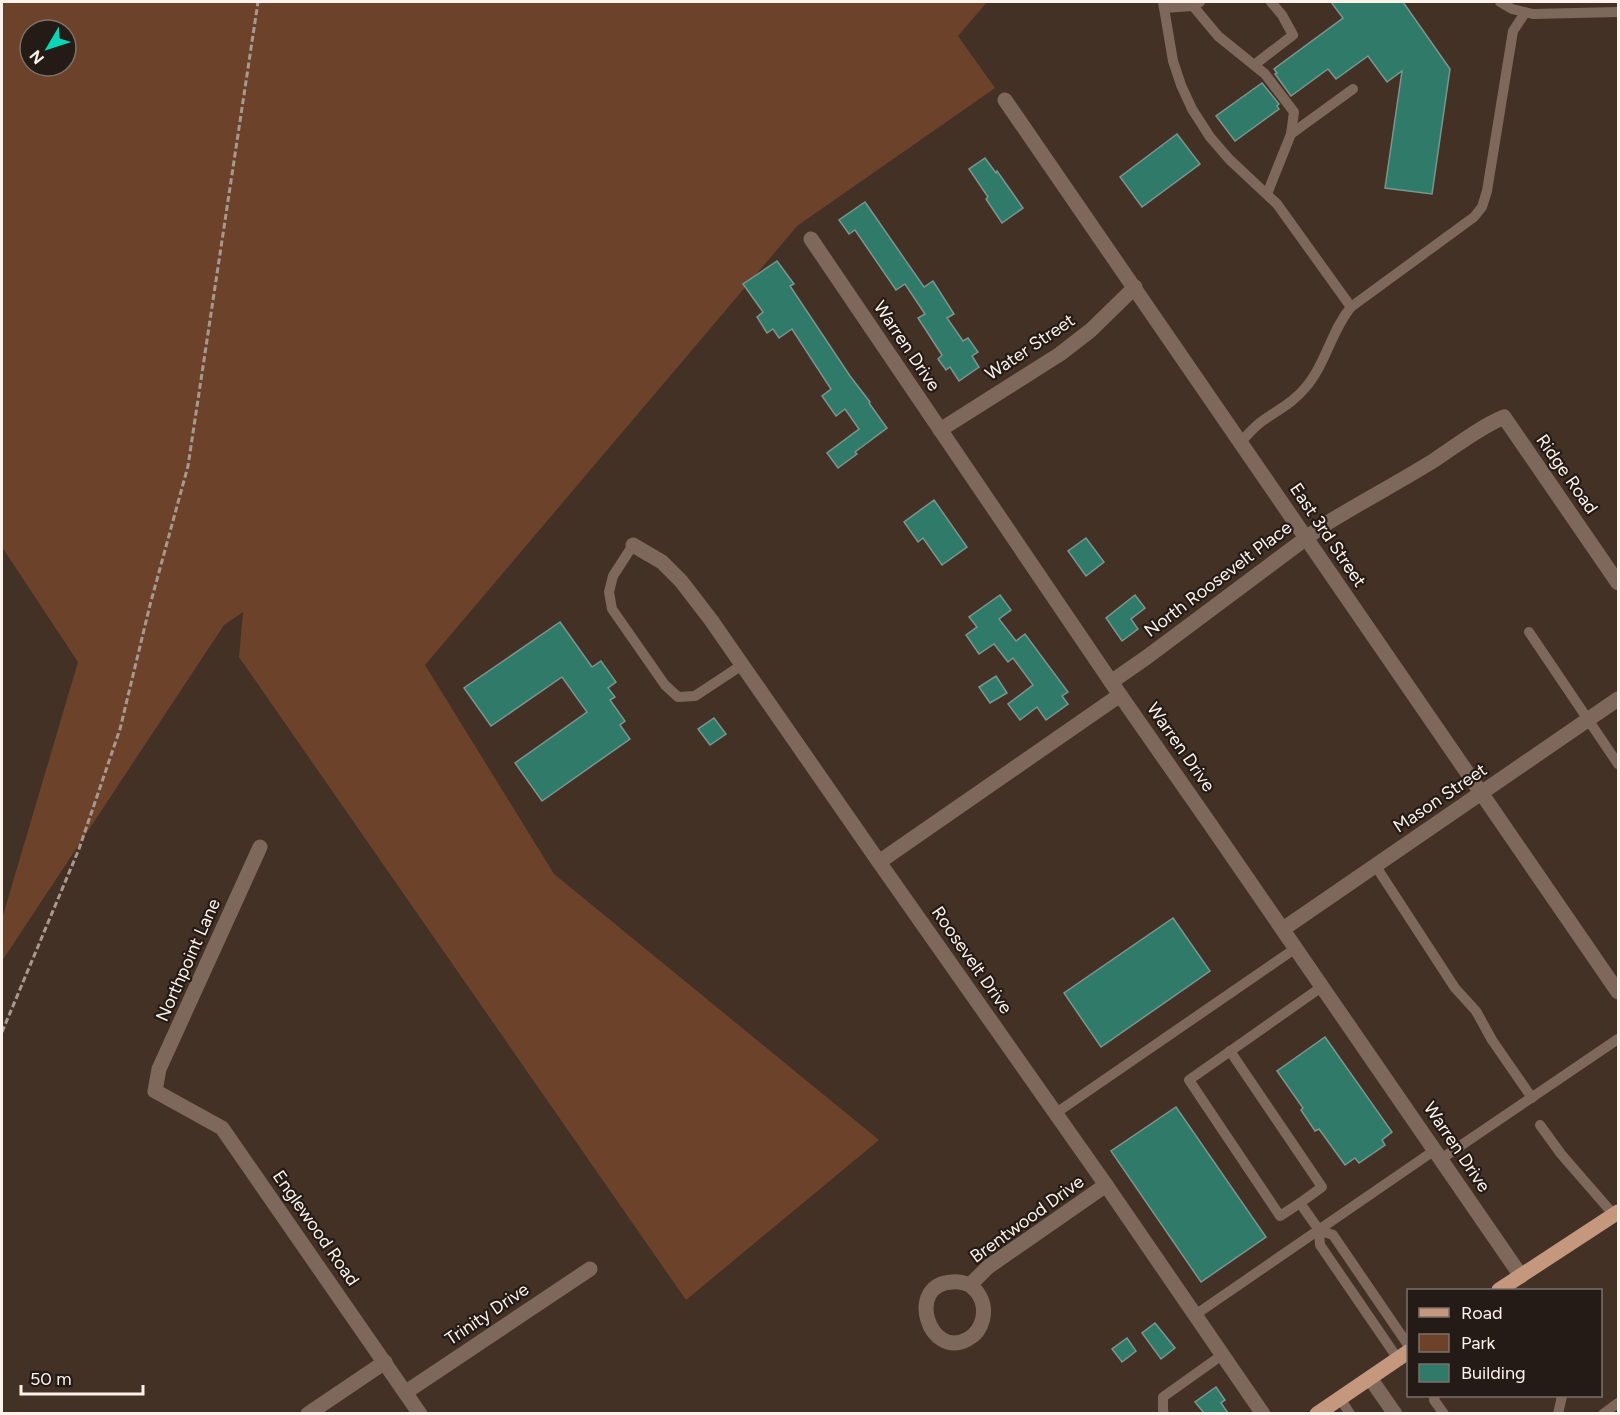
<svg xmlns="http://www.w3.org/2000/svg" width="1620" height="1415" font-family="Figtree,sans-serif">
  <rect width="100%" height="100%" fill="#443126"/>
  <path fill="#6c432a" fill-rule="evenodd" d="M 2,2 L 987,2 L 958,36 L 995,88 L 797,226 L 425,665 L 554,874 L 879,1140 L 686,1300 L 239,657 L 243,612 L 224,625 L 2,961 L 2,919 L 78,662 L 2,547 ZM 30,30 L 66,30 L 66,66 L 30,66 Z"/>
  <g fill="#307a6a" stroke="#7b968e" stroke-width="1.5">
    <path d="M 1331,2 L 1403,2 L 1450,69 L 1432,194 L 1385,188 L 1402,71 L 1387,82 L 1368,56 L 1336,79 L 1328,69 L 1291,96 L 1275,74 L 1277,73 L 1274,69 L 1343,18 Z"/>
    <path d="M 1262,83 L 1279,104 L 1277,106 L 1279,109 L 1235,141 L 1216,116 Z"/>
    <path d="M 1177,134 L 1200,164 L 1142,207 L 1120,177 Z"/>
    <path d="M 985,158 L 996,173 L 997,171 L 1023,208 L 1002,223 L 986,199 L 988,197 L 969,169 Z"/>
    <path d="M 865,202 L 924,287 L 933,281 L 954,314 L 947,318 L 963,341 L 968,338 L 978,352 L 972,356 L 979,367 L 959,381 L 950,367 L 946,370 L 938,359 L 942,355 L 918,318 L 925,314 L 905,284 L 896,290 L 855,230 L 849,234 L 839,220 Z"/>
    <path d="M 777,261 L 794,284 L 790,286 L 850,376 L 870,402 L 869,403 L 887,428 L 855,452 L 857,454 L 838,468 L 827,453 L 859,429 L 845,409 L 836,416 L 822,396 L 831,389 L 792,329 L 779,338 L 773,329 L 767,333 L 757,317 L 763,312 L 743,284 Z"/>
    <path d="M 934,500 L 967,547 L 942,565 L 923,538 L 918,542 L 904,522 Z"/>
    <path d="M 1086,538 L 1104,562 L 1086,576 L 1068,551 Z"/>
    <path d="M 1000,595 L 1011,610 L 999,619 L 1016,641 L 1025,634 L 1068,692 L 1062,696 L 1068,704 L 1046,720 L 1037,707 L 1020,720 L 1008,704 L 1033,685 L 1013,658 L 1008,662 L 994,644 L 979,654 L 966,635 L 977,627 L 969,617 Z"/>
    <path d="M 1135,595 L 1145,608 L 1131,619 L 1138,629 L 1122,641 L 1106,618 Z"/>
    <path d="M 560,622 L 592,667 L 601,661 L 616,682 L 608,688 L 615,697 L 610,700 L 625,721 L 620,725 L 630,739 L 542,801 L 515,763 L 587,712 L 562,677 L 491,726 L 464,688 Z"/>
    <path d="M 996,676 L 1007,693 L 990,703 L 979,687 Z"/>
    <path d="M 714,718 L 726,734 L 710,745 L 698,729 Z"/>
    <path d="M 1173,918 L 1210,971 L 1101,1047 L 1064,993 Z"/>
    <path d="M 1325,1037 L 1392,1132 L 1382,1140 L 1385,1145 L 1359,1163 L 1355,1158 L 1345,1165 L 1319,1129 L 1315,1131 L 1301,1110 L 1303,1108 L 1277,1071 Z"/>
    <path d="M 1176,1107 L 1266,1237 L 1201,1282 L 1111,1151 Z"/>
    <path d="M 1155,1323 L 1175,1348 L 1161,1359 L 1142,1333 Z"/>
    <path d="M 1127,1338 L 1136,1351 L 1122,1362 L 1112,1349 Z"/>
    <path d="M 1216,1387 L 1225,1400 L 1221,1403 L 1228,1413 L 1204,1413 L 1195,1402 Z"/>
  </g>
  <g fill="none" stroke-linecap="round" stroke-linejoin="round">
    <path stroke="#a89990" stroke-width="3" stroke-dasharray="6 3" stroke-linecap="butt" d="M 2,1032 L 79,849 L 120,729 L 150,605 L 188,466 L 258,2"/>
    <g stroke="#7e685b" stroke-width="10">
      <path d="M 1163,2 L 1173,61 L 1181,85 L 1192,109 L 1210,137 L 1229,159 L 1277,204 L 1351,307"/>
      <path d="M 1200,2 L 1193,6 L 1218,36 L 1265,74 L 1294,112 L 1291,134 L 1267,194"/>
      <path d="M 1500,2 L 1512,9 L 1533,14 L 1618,12"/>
      <path d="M 1164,8 L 1193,6"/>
      <path d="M 1254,65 L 1293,35 L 1282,15 L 1271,2"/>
      <path d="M 1291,134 L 1353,89"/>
      <path d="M 1241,442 C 1247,435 1253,428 1261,422 C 1276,411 1293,403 1305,388 C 1326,364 1331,331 1351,307 L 1474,217 L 1482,207 L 1487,191 L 1513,31 L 1525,13"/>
      <path d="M 633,545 L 613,576 L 609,592 L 612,609 L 665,685 L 678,697 L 695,696 L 742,665"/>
      <path d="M 1529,632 L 1618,764"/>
      <path d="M 1375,865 L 1455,988 L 1476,1011 L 1492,1040 L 1532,1098"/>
      <path d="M 1323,986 L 1189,1080 L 1280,1216 L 1300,1203 L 1319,1230 L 1320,1245 L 1398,1359"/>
      <path d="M 1230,1051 L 1322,1187 L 1300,1203"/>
      <path d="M 1056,1113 L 1296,948"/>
      <path d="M 1540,1125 L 1561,1154 L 1614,1215"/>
      <path d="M 1441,1159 L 1618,1039"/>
      <path d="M 1319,1230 L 1333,1235 L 1408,1345"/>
      <path d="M 1195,1315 L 1435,1150"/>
      <path d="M 1435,1396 L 1434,1400 L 1444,1414"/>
      <path d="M 1340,1398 L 1350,1414"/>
      <path d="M 1164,1414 L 1163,1410 L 1163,1397 L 1222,1355"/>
      <path d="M 1558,1414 L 1562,1396"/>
      <path d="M 1603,1414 L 1618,1403"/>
    </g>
    <g stroke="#7e685b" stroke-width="15">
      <path d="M 1005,100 L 1618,992"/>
      <path d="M 811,239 L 1120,695 L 1210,824 L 1521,1276"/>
      <path d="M 940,430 L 1060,354 L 1091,330 L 1135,287"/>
      <path d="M 633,545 L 662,562 L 681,581 L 711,620 L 879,862 L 1106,1185 L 1263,1414"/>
      <path d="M 1111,682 L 1147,657 L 1321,527 C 1357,504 1396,484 1433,461 C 1456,446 1478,428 1504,417 L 1618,583"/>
      <path d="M 260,847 L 159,1069 L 155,1091 L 222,1128 L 420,1414"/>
      <path d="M 879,862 L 1120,695"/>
      <path d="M 1283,929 L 1618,699"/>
      <path d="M 970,1285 C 973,1288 977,1291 979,1295 C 988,1310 983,1331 968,1339 C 929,1361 905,1284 952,1282 C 958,1281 965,1283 970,1285 L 988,1267 L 1106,1185"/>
      <path d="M 1370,1378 L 1395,1414"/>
      <path d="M 406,1392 L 590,1269"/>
      <path d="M 308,1414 L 385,1362"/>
    </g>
    <g stroke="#c5987d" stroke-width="15">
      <path d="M 1499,1290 L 1618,1212"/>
      <path d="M 1317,1414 L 1408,1352"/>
    </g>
  </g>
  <g text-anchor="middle" stroke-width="4.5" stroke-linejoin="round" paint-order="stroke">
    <g font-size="18" fill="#fef2eb" stroke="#241b16">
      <text transform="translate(907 346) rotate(56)" y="6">Warren Drive</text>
      <text transform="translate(1030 347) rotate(-34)" y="6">Water Street</text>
      <text transform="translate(1567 474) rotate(55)" y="6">Ridge Road</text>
      <text transform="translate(1328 535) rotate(56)" y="6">East 3rd Street</text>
      <text transform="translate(1218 579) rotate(-37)" y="6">North Roosevelt Place</text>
      <text transform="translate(1181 747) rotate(55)" y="6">Warren Drive</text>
      <text transform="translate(1440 798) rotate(-34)" y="6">Mason Street</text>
      <text transform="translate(188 960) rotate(-66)" y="6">Northpoint Lane</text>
      <text transform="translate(972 960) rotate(55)" y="6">Roosevelt Drive</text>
      <text transform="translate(1457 1147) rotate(56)" y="6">Warren Drive</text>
      <text transform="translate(1027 1219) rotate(-36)" y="6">Brentwood Drive</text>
      <text transform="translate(316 1228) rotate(55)" y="6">Englewood Road</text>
      <text transform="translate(487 1314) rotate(-34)" y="6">Trinity Drive</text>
    </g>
  </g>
  <rect width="1620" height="1415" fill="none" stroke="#fef2eb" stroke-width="6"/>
  <rect x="1407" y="1289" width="195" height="108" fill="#241b16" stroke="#7b716b" stroke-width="1.5"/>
  <rect x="1419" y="1308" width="30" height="9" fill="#c5987d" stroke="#7b716b" stroke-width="1.5"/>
  <text x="1461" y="1319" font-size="18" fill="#fef2eb">Road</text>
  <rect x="1419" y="1334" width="30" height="18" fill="#6c432a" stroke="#7b716b" stroke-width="1.5"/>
  <text x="1461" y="1349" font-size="18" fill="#fef2eb">Park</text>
  <rect x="1419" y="1364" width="30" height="18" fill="#307a6a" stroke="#7b716b" stroke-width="1.5"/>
  <text x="1461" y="1379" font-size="18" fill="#fef2eb">Building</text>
  <g transform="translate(48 48) rotate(231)"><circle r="28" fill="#241b16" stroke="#7b716b" stroke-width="1.5"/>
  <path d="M0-4.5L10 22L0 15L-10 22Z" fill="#0ad5b5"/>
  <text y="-9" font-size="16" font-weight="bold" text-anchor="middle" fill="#fef2eb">N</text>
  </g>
  <path d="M21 1385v9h122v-9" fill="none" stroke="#fef2eb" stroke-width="3"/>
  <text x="30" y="1385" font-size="18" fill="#fef2eb" stroke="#241b16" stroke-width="4.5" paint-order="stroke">50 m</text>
</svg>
